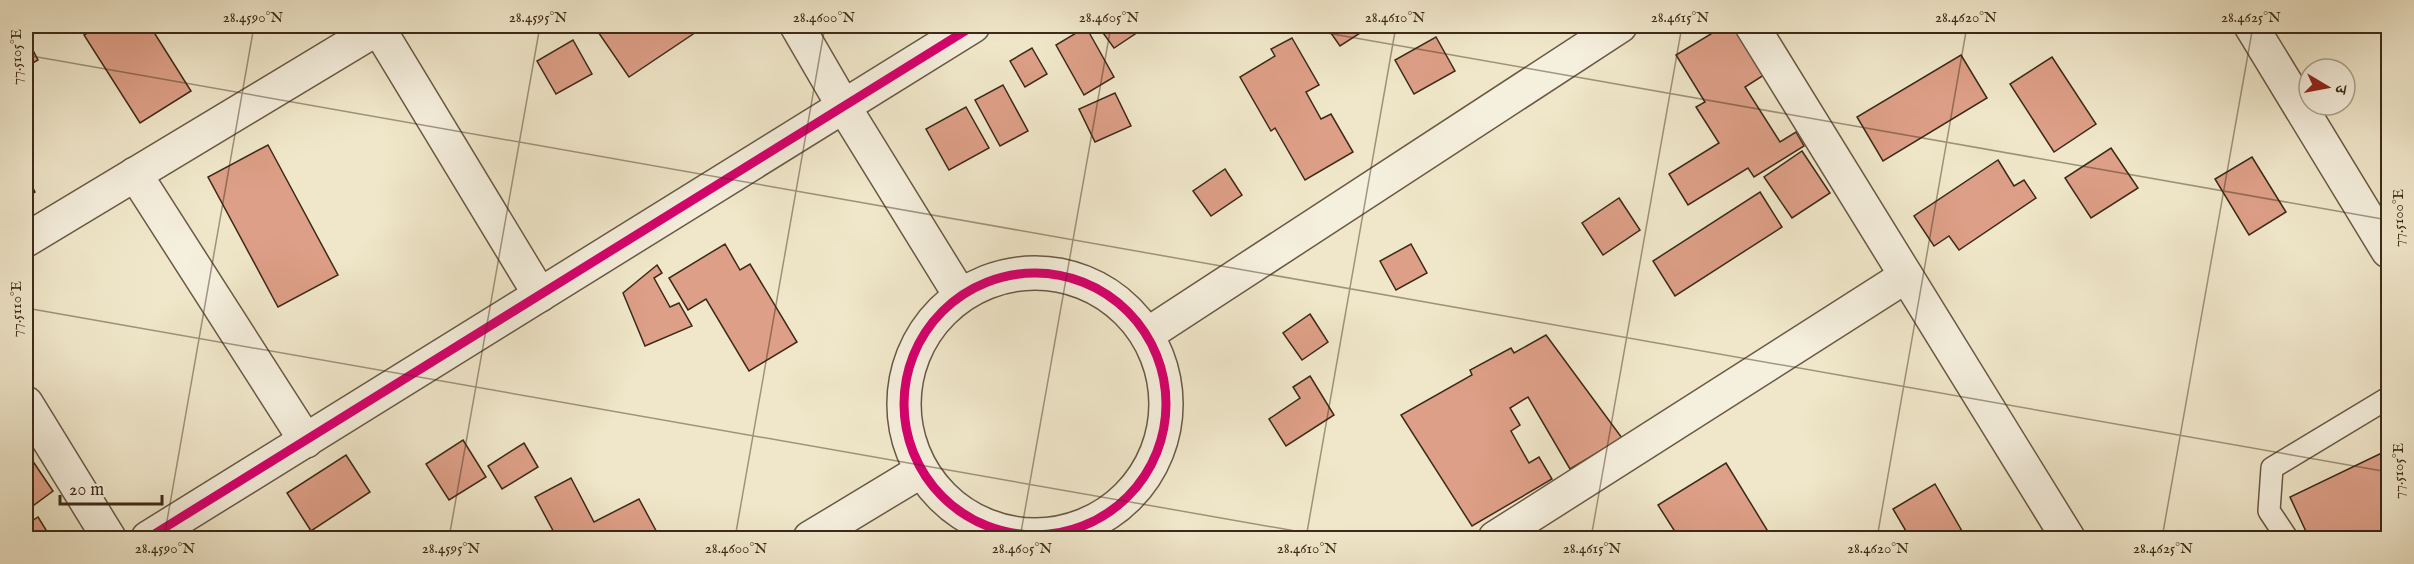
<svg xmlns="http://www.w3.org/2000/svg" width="2414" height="564" font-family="'IM FELL English','Noto Serif Devanagari',serif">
  <rect width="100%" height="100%" fill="#f0e7ca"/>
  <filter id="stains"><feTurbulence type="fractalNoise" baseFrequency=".00333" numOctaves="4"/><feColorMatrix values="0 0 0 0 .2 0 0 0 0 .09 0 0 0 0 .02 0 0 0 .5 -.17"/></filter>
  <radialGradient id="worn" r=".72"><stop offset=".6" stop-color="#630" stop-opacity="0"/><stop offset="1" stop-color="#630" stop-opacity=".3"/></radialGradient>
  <g fill="#dd9f87" stroke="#3c2a17" stroke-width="1.5">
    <path d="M 99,26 L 150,26 L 191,91 L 140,123 L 84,35 Z"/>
    <path d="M 594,26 L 705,26 L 629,77 Z"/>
    <path d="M 1098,26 L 1138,26 L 1141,30 L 1114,48 Z"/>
    <path d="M 1326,26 L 1371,26 L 1340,46 Z"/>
    <path d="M 1724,26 L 1733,26 L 1764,75 L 1745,87 L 1780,142 L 1796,132 L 1804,146 L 1754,177 L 1748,168 L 1688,205 L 1669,174 L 1719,143 L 1696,107 L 1705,102 L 1676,55 Z"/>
    <path d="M 1086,27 L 1114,77 L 1084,95 L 1056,45 Z"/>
    <path d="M 26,37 L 38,60 L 26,67 Z"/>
    <path d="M 1436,37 L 1455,71 L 1414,94 L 1395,60 Z"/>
    <path d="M 1292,38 L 1319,85 L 1306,92 L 1321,119 L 1331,114 L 1353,152 L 1305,180 L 1275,128 L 1271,131 L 1240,77 L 1275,56 L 1271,49 Z"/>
    <path d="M 573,40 L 592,74 L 556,94 L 537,61 Z"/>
    <path d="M 1032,48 L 1047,74 L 1025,87 L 1010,61 Z"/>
    <path d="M 1961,55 L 1987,98 L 1883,161 L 1857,117 Z"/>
    <path d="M 2052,57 L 2096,124 L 2054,152 L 2010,84 Z"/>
    <path d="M 1003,85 L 1028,131 L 1000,146 L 975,100 Z"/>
    <path d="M 1115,93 L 1131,126 L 1095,142 L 1079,109 Z"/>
    <path d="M 966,107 L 989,148 L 949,170 L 926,129 Z"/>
    <path d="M 268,145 L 338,275 L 278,307 L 208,177 Z"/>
    <path d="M 2111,148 L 2138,188 L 2091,218 L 2065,178 Z"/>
    <path d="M 1802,151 L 1830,193 L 1792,218 L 1764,177 Z"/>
    <path d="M 2252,157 L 2286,212 L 2249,235 L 2215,179 Z"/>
    <path d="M 1998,160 L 2014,186 L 2024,180 L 2036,198 L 1959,250 L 1949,236 L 1934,246 L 1914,216 Z"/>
    <path d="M 1225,169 L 1242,195 L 1211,216 L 1193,191 Z"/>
    <path d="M 26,175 L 35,192 L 26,198 Z"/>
    <path d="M 1760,192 L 1782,227 L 1675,296 L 1653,261 Z"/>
    <path d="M 1619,198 L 1640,230 L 1603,255 L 1582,223 Z"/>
    <path d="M 725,244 L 740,270 L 750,264 L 797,342 L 749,371 L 706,299 L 688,310 L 669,278 Z"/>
    <path d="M 1411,244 L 1427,273 L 1396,290 L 1380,261 Z"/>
    <path d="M 657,265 L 662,273 L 654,278 L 670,307 L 679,303 L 692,326 L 645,346 L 623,293 Z"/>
    <path d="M 1310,314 L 1328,342 L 1302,360 L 1283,333 Z"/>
    <path d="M 1546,335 L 1622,438 L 1570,469 L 1528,397 L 1510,408 L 1520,425 L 1511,431 L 1529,463 L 1539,457 L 1552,479 L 1472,526 L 1401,415 L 1472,375 L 1470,370 L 1511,348 L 1514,353 Z"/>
    <path d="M 1310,376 L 1334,415 L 1286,446 L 1269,419 L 1300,398 L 1293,387 Z"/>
    <path d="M 463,440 L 486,477 L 449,500 L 426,464 Z"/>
    <path d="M 524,443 L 538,467 L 502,489 L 488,466 Z"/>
    <path d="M 2388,450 L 2388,538 L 2309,538 L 2290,497 Z"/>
    <path d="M 26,451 L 53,491 L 26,511 Z"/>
    <path d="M 346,455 L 370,492 L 311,531 L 287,493 Z"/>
    <path d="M 1726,463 L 1772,538 L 1679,538 L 1658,505 Z"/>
    <path d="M 571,478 L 594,522 L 639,499 L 660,538 L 557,538 L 535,497 Z"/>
    <path d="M 1935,484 L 1966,538 L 1910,538 L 1893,509 Z"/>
    <path d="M 38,517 L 51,538 L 26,538 L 26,525 Z"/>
  </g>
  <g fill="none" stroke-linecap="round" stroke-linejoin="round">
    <g stroke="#695944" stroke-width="24">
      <path id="lane" d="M 2287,538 L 2269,511 L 2272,468 L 2388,398"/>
    </g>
    <g stroke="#695944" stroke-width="36">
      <g id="street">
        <path d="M 377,26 L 540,295"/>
        <path d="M 797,26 L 844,107 L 960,295"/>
        <path d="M 1752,26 L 2068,538"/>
        <path d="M 2251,26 L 2388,251"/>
        <path d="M 135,174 L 306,441"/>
        <path d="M 26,240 L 378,28"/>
        <circle cx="1035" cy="404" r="131"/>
        <path d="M 1148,334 L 1620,26"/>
        <path d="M 26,403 L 109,538"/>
        <path d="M 148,538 L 973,26"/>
        <path d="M 810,538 L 921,471"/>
        <path d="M 1495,538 L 1906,276"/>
      </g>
    </g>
    <use href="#lane" stroke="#f5efdd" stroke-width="21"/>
    <use href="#street" stroke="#f5efdd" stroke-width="33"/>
    <g stroke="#f5efdd" stroke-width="13">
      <g id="cycleway">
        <circle cx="1035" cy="404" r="131"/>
        <path d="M 148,538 L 973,26"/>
      </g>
    </g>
    <use href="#cycleway" stroke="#d6006c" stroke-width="9"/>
  </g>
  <path fill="none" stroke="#3c2a17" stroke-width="1.5" stroke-opacity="0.45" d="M 1287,26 L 2388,220M 26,55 L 2388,472M 26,308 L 1335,538M 164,538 L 254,26M 449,538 L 540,26M 735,538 L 825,26M 1020,538 L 1111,26M 1306,538 L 1396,26M 1591,538 L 1682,26M 1877,538 L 1967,26M 2162,538 L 2253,26"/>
  <rect width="2414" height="564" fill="none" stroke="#f0e7ca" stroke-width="66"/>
  <g transform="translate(2327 87) rotate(100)"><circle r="28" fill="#f5efdd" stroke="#aba08e" stroke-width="1.5"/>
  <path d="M0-4.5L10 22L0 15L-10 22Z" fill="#8f2418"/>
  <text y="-9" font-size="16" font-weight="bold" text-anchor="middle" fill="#3c2a17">उ</text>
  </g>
  <path d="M60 495v9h102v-9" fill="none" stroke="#3c2a17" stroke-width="3"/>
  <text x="69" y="495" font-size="18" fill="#3c2a17" stroke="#f5efdd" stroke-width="4.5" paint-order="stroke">20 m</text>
  <rect x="33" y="33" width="2348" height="498" fill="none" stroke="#3c2a17" stroke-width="2"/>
  <g font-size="15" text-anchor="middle" fill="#3c2a17">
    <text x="253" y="22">28.4590°N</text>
    <text x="538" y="22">28.4595°N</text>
    <text x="824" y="22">28.4600°N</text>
    <text x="1109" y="22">28.4605°N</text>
    <text x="1395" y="22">28.4610°N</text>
    <text x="1680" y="22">28.4615°N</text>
    <text x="1966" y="22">28.4620°N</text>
    <text x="2251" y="22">28.4625°N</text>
    <text transform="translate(16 57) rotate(-90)" y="5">77.5105°E</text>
    <text transform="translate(2398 218) rotate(-90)" y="5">77.5100°E</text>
    <text transform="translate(16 309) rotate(-90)" y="5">77.5110°E</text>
    <text transform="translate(2398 471) rotate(-90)" y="5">77.5105°E</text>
    <text x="165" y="553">28.4590°N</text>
    <text x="451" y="553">28.4595°N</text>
    <text x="736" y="553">28.4600°N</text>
    <text x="1022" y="553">28.4605°N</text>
    <text x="1307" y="553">28.4610°N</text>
    <text x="1592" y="553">28.4615°N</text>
    <text x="1878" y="553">28.4620°N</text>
    <text x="2163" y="553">28.4625°N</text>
  </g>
  <rect width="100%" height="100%" filter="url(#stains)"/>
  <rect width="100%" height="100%" fill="url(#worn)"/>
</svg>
